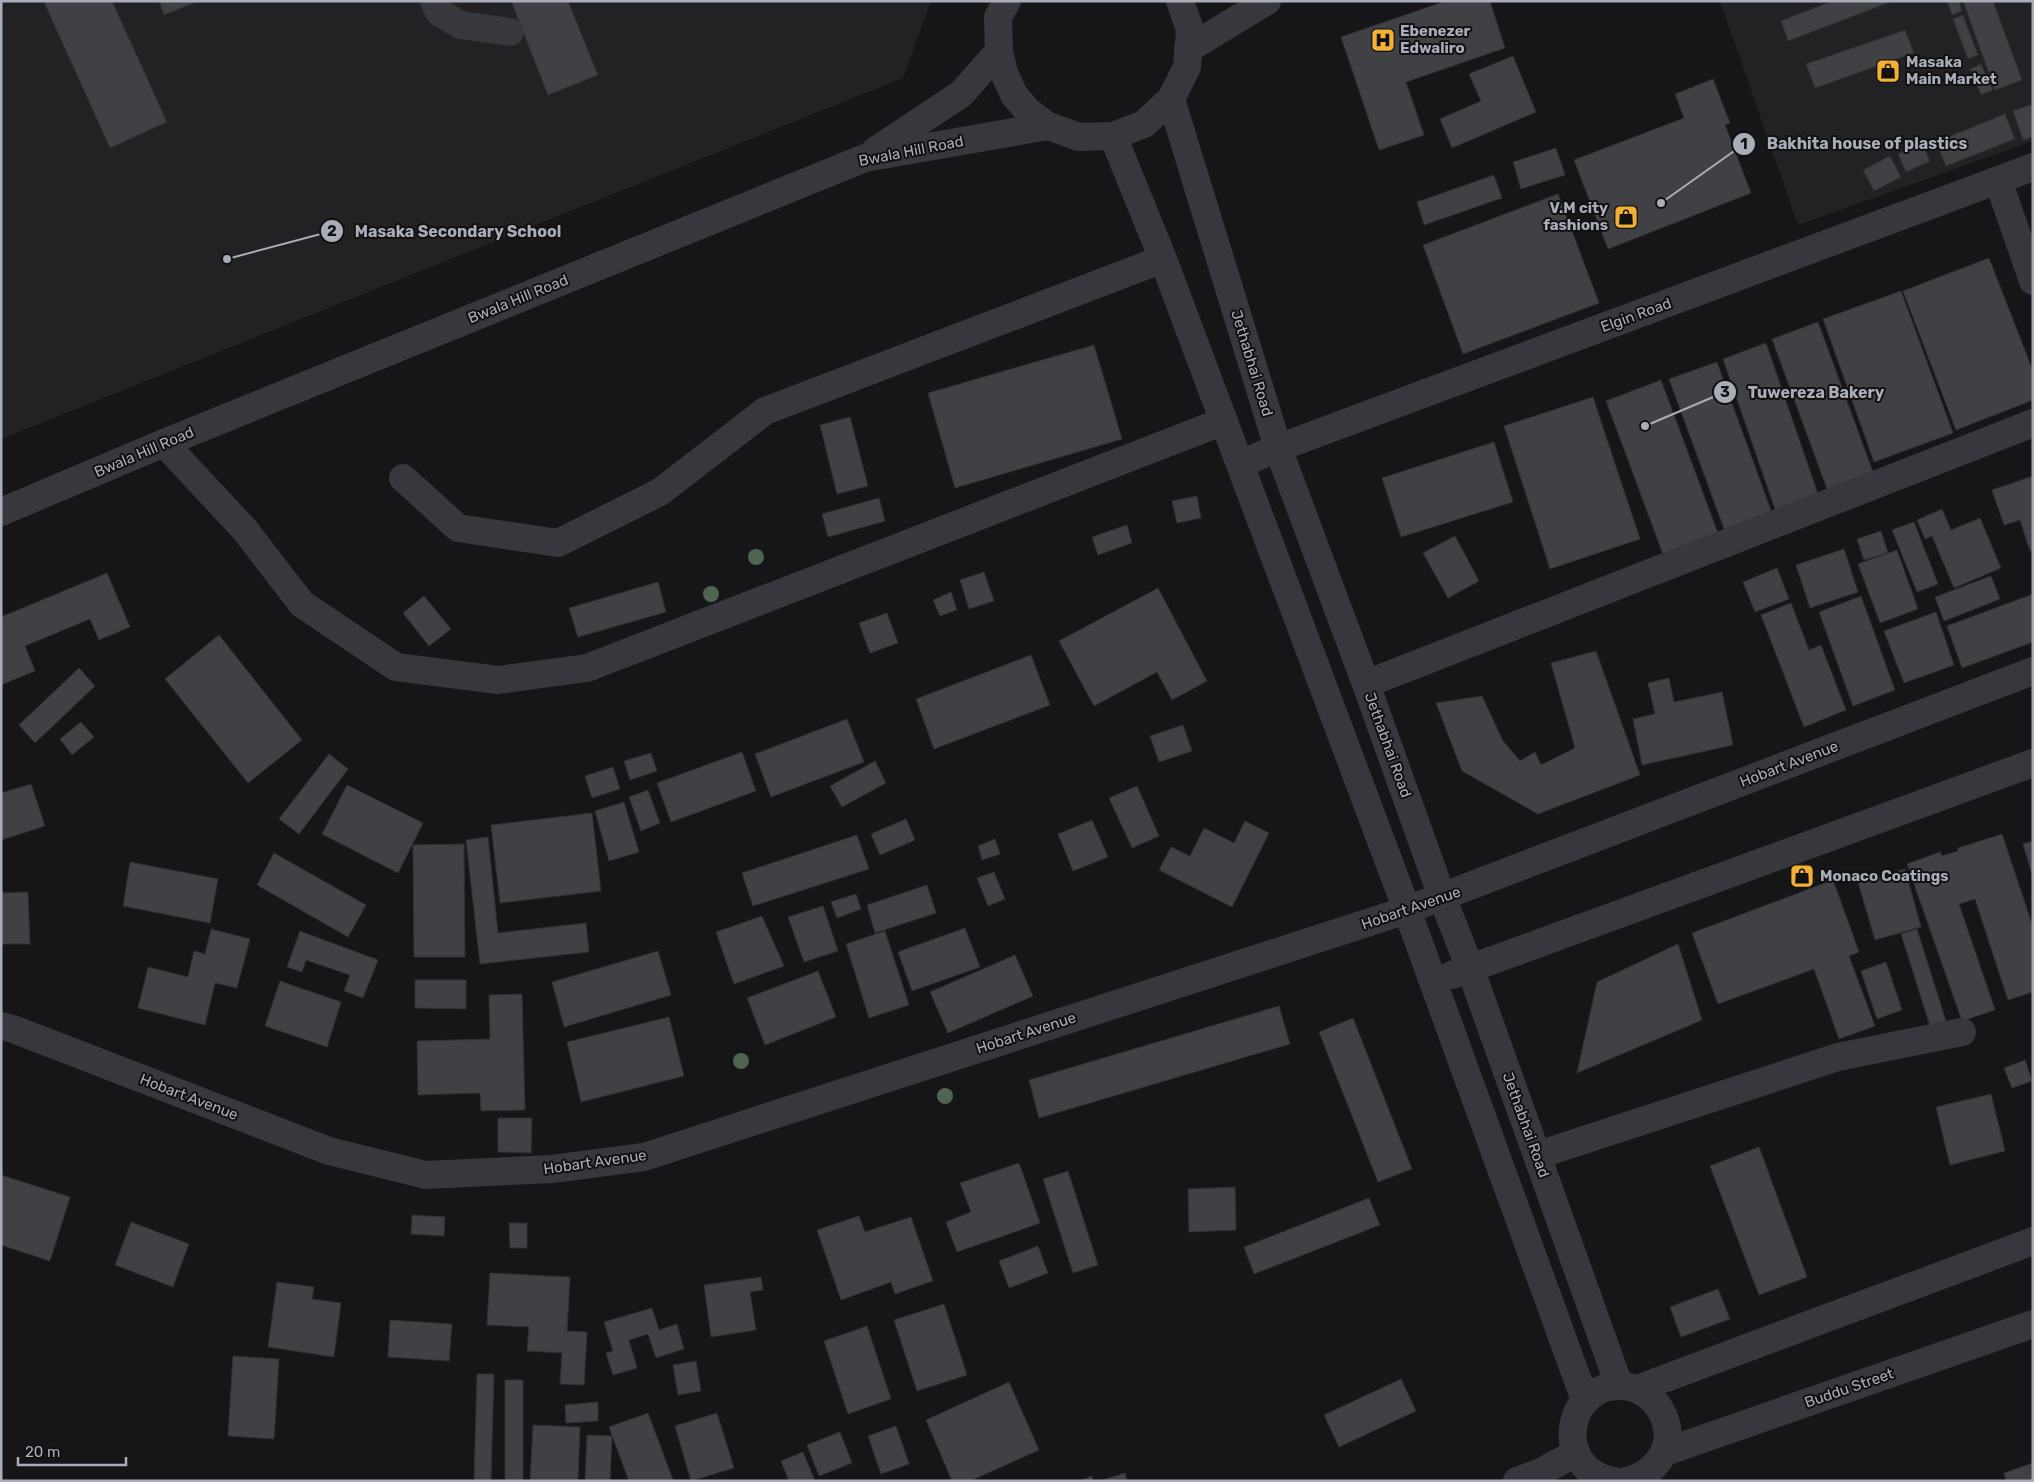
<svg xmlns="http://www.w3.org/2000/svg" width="2034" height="1482" font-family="Rubik,sans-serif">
  <rect width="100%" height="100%" fill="#161618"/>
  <g fill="#222225">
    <path d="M 1,1 L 931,1 L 903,78 L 1,439 Z"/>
    <path d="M 1720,1 L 2033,1 L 2033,141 L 1798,225 Z"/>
  </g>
  <g fill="#404145" stroke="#303034">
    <path d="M 47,1 L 112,1 L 167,122 L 110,148 L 44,2 Z"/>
    <path d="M 159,1 L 199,1 L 164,15 Z"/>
    <path d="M 511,1 L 568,1 L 598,75 L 548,95 Z"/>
    <path d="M 1446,1 L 1490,1 L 1505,48 L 1406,82 L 1424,135 L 1379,150 L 1341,37 Z"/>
    <path d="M 1832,1 L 1893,1 L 1788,41 L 1781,21 Z"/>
    <path d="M 1947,1 L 1959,1 L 1962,11 L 1952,15 Z"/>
    <path d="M 1963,1 L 1993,1 L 2022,80 L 1995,90 Z"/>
    <path d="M 1963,15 L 1978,55 L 1968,59 L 1953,19 Z"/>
    <path d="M 1905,30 L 1914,53 L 1815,88 L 1806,64 Z"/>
    <path d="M 1513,56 L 1536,112 L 1452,148 L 1440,119 L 1481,101 L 1469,74 Z"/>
    <path d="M 1981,64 L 1993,90 L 1981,95 L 1970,69 Z"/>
    <path d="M 1713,79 L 1730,123 L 1725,125 L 1751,193 L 1608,249 L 1574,160 L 1684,118 L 1675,94 Z"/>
    <path d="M 2033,104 L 2033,137 L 2023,140 L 2013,111 Z"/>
    <path d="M 2005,114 L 2015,139 L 1946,166 L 1936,142 Z"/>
    <path d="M 1922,143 L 1930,161 L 1906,172 L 1898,154 Z"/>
    <path d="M 1556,148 L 1565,175 L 1521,189 L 1513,162 Z"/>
    <path d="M 1890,156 L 1901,177 L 1874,191 L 1863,170 Z"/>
    <path d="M 1494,175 L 1502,198 L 1424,225 L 1417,202 Z"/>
    <path d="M 1558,194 L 1599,303 L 1463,354 L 1423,245 Z"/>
    <path d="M 1989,258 L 2033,371 L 2033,400 L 1956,430 L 1903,291 Z"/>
    <path d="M 1901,291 L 1953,433 L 1874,462 L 1823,319 Z"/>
    <path d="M 1818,322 L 1873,472 L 1827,489 L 1772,339 Z"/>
    <path d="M 1766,343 L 1819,497 L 1776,512 L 1723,359 Z"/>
    <path d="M 1094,345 L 1122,439 L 955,488 L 928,393 Z"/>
    <path d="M 1717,362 L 1773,516 L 1726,534 L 1669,379 Z"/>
    <path d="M 1661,380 L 1719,536 L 1664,557 L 1606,401 Z"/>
    <path d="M 1593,397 L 1640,539 L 1550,569 L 1504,426 Z"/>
    <path d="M 850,417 L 868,486 L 837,494 L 820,425 Z"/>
    <path d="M 1494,442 L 1513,502 L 1401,537 L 1382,478 Z"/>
    <path d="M 2033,476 L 2033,550 L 2030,551 L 2020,520 L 2004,525 L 1992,490 Z"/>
    <path d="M 1197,496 L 1201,518 L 1177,523 L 1172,501 Z"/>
    <path d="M 879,498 L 885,521 L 828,537 L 822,514 Z"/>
    <path d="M 1942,509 L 1951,530 L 1980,518 L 2001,568 L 1954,588 L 1932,536 L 1925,539 L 1917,520 Z"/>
    <path d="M 1914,522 L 1938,584 L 1917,592 L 1892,530 Z"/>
    <path d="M 1127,525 L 1132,543 L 1098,555 L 1092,537 Z"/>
    <path d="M 1881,531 L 1888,553 L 1864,560 L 1857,539 Z"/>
    <path d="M 1455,536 L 1479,581 L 1448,598 L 1423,553 Z"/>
    <path d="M 1844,549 L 1858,592 L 1810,608 L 1796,565 Z"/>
    <path d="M 1897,550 L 1918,609 L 1880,623 L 1858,564 Z"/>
    <path d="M 1777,568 L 1789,599 L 1755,612 L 1743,582 Z"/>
    <path d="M 984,572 L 994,601 L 969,609 L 960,580 Z"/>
    <path d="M 107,573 L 130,627 L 99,640 L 90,619 L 25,646 L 35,671 L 1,685 L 1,617 Z"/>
    <path d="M 1991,576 L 2000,599 L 1944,621 L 1935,597 Z"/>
    <path d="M 658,582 L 666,612 L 578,637 L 569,608 Z"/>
    <path d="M 1158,588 L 1207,681 L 1172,700 L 1157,672 L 1094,706 L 1059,641 Z"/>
    <path d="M 951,592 L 957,610 L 940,616 L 933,600 Z"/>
    <path d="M 2033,594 L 2033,642 L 1962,668 L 1947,626 Z"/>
    <path d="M 424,596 L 451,629 L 429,646 L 403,613 Z"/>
    <path d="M 1861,596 L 1895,690 L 1853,706 L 1819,612 Z"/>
    <path d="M 1791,603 L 1809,650 L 1821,645 L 1846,710 L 1804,727 L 1761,615 Z"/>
    <path d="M 1936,612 L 1954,665 L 1904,683 L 1884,631 Z"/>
    <path d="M 887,613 L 898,643 L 870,653 L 859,623 Z"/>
    <path d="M 219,635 L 302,740 L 248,783 L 165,679 Z"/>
    <path d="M 1596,651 L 1640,775 L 1538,814 L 1462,771 L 1436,703 L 1482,696 L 1503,741 L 1520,761 L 1535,752 L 1541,765 L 1575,748 L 1551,663 Z"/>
    <path d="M 1031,655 L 1050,705 L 934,749 L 916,699 Z"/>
    <path d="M 79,668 L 95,686 L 35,743 L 19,725 Z"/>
    <path d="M 1669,678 L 1674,702 L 1722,692 L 1733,745 L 1642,765 L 1633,719 L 1655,714 L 1648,683 Z"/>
    <path d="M 847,719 L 864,762 L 771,797 L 755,754 Z"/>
    <path d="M 81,722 L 94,737 L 72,755 L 60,739 Z"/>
    <path d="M 1183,725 L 1192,751 L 1159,762 L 1150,736 Z"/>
    <path d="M 742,752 L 756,791 L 671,822 L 657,783 Z"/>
    <path d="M 651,753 L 657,771 L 630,780 L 624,761 Z"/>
    <path d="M 329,754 L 348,769 L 299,834 L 279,819 Z"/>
    <path d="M 875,761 L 886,783 L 842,807 L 830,786 Z"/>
    <path d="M 613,767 L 620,789 L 592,798 L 585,776 Z"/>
    <path d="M 31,784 L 45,826 L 1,840 L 1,793 Z"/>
    <path d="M 347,785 L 423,823 L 398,873 L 322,834 Z"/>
    <path d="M 1137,786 L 1159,836 L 1132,848 L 1109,798 Z"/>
    <path d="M 648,790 L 660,823 L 641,831 L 629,797 Z"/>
    <path d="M 624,802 L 639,852 L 609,861 L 595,811 Z"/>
    <path d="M 592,813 L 601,891 L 500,903 L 491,825 Z"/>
    <path d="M 906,819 L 915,840 L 880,855 L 871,834 Z"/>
    <path d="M 1092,820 L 1108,857 L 1073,871 L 1058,834 Z"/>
    <path d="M 1245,821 L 1269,833 L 1232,907 L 1159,870 L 1171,847 L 1190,856 L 1204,828 L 1234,843 Z"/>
    <path d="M 2002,834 L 2033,927 L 2033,992 L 2008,1000 L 1975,899 L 1959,904 L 1995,1010 L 1962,1021 L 1907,864 L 1940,852 L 1942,856 L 1958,851 L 1958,848 Z"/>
    <path d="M 857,835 L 869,869 L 753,906 L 742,873 Z"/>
    <path d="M 488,837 L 498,933 L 586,923 L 589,952 L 480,964 L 466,840 Z"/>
    <path d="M 995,839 L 1000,854 L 982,860 L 978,846 Z"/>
    <path d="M 2033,841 L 2033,878 L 2023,844 Z"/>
    <path d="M 464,844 L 465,957 L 414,957 L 413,845 Z"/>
    <path d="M 274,853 L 366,905 L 348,937 L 257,885 Z"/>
    <path d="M 130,862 L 218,879 L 210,923 L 123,906 Z"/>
    <path d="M 1905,869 L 1921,927 L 1875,940 L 1858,882 Z"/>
    <path d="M 994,872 L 1005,899 L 988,906 L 977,878 Z"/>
    <path d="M 1833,880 L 1859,952 L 1849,956 L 1875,1026 L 1839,1039 L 1814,969 L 1718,1004 L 1692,933 Z"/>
    <path d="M 927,885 L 936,913 L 875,933 L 867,905 Z"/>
    <path d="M 28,892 L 30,944 L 1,944 L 1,893 Z"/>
    <path d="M 856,894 L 861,909 L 837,918 L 831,902 Z"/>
    <path d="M 823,906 L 838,951 L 804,962 L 788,917 Z"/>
    <path d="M 762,916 L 784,966 L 734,984 L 716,932 Z"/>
    <path d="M 965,928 L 980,967 L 912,991 L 898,952 Z"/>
    <path d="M 211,929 L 250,939 L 237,988 L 215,983 L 205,1025 L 138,1008 L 148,967 L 188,977 L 194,951 L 205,954 Z"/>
    <path d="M 1917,929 L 1946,1021 L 1930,1026 L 1901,934 Z"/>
    <path d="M 300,931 L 378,960 L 363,998 L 344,991 L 350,975 L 306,960 L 302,972 L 287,967 Z"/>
    <path d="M 885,931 L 909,1005 L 869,1018 L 846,944 Z"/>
    <path d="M 1678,944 L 1702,1020 L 1577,1073 L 1597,982 Z"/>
    <path d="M 658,951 L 671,995 L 564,1027 L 552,982 Z"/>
    <path d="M 1015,955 L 1033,996 L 948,1033 L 930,992 Z"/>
    <path d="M 1886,962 L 1902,1010 L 1877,1019 L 1861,971 Z"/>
    <path d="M 818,971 L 836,1017 L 765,1045 L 747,998 Z"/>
    <path d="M 415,980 L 466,980 L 466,1009 L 415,1008 Z"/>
    <path d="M 280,981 L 341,1002 L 327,1047 L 265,1026 Z"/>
    <path d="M 522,994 L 525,1110 L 481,1111 L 480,1093 L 418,1095 L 417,1041 L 490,1039 L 489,995 Z"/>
    <path d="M 1279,1006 L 1290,1044 L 1039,1118 L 1029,1080 Z"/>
    <path d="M 669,1017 L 684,1076 L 581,1102 L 567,1042 Z"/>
    <path d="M 1353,1018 L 1412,1169 L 1378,1182 L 1319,1032 Z"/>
    <path d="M 2025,1060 L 2032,1081 L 2012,1088 L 2004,1068 Z"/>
    <path d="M 1991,1094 L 2005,1151 L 1950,1165 L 1936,1107 Z"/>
    <path d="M 498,1118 L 532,1118 L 531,1153 L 498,1152 Z"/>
    <path d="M 1759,1147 L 1807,1277 L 1759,1295 L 1710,1166 Z"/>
    <path d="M 1019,1163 L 1040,1223 L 957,1252 L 946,1222 L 971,1212 L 960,1183 Z"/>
    <path d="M 1068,1171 L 1098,1265 L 1073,1273 L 1043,1179 Z"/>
    <path d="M 1,1175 L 70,1197 L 50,1261 L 1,1245 Z"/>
    <path d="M 1235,1187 L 1236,1230 L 1189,1232 L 1188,1189 Z"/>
    <path d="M 1369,1198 L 1380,1225 L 1254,1274 L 1244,1247 Z"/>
    <path d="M 412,1215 L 445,1217 L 444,1236 L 411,1234 Z"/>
    <path d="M 859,1216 L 865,1232 L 911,1217 L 933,1281 L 895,1294 L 891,1282 L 841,1300 L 817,1230 Z"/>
    <path d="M 131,1222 L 189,1244 L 173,1287 L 115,1265 Z"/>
    <path d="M 509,1223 L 527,1223 L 527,1248 L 510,1248 Z"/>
    <path d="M 1038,1246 L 1048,1273 L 1009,1288 L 999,1261 Z"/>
    <path d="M 490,1273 L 570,1277 L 567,1331 L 587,1332 L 584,1385 L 560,1384 L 562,1353 L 527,1351 L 529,1327 L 487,1325 Z"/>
    <path d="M 761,1277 L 763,1290 L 750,1292 L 756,1330 L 711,1337 L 704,1285 Z"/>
    <path d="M 277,1282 L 314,1287 L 312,1299 L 341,1303 L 334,1357 L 268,1347 Z"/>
    <path d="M 1718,1289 L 1730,1319 L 1681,1337 L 1670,1307 Z"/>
    <path d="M 944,1304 L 967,1375 L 917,1391 L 894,1320 Z"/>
    <path d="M 652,1308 L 659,1330 L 677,1324 L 684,1349 L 656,1358 L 648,1334 L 629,1340 L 637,1368 L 613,1375 L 606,1353 L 613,1351 L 604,1322 Z"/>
    <path d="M 390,1320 L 452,1324 L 449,1361 L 388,1357 Z"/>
    <path d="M 867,1326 L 891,1399 L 848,1414 L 824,1341 Z"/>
    <path d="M 233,1356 L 279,1359 L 274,1439 L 228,1436 Z"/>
    <path d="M 696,1361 L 701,1391 L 678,1395 L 673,1365 Z"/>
    <path d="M 477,1374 L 494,1374 L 491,1481 L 474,1481 Z"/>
    <path d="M 1401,1379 L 1416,1411 L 1339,1447 L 1324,1415 Z"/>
    <rect x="505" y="1380" width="18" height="101"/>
    <path d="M 1009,1382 L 1039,1450 L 970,1481 L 952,1481 L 926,1420 Z"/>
    <path d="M 598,1402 L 598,1421 L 566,1423 L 565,1405 Z"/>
    <path d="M 648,1413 L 673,1480 L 672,1481 L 629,1481 L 609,1427 Z"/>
    <path d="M 717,1413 L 734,1468 L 691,1481 L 675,1426 Z"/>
    <path d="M 533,1425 L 580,1427 L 578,1481 L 530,1481 Z"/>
    <path d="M 896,1426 L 909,1464 L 881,1474 L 868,1436 Z"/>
    <path d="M 840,1432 L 852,1463 L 819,1476 L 807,1445 Z"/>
    <path d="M 587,1435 L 612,1436 L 610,1481 L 585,1481 Z"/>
    <path d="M 803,1452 L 815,1481 L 789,1481 L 781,1461 Z"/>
    <path d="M 2033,1463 L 2033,1481 L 2006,1481 L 2004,1473 Z"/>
    <path d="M 1125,1473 L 1127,1481 L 1099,1481 Z"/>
    <path d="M 1092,1476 L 1093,1481 L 1079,1481 Z"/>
  </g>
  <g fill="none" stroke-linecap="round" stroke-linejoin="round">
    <g stroke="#37383d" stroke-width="28">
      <path d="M 434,1 L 439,12 L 460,25 L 510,32"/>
      <path d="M 1007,1 L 998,17 L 999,51 L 1004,73 L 1014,95 L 1029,112 L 1048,126 L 1079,137 L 1113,136 L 1144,124 L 1171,99 L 1187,67 L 1190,30 L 1180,1"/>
      <path d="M 1188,49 L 1267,1"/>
      <path d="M 1171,99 L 1278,448 L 1366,684 L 1442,897 L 1470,968 L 1619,1385"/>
      <path d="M 1113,136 L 1163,259 L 1407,910 L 1585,1400"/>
      <path d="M 875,151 L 961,94 L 999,51"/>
      <path d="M 1998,180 L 2033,281"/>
      <path d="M 164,443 L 245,530 L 302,604 L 396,667 L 498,680 L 587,668 L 1224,421"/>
      <path d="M 1240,464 L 1278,448 L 2033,167"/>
      <path d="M 403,478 L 458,528 L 558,543 L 660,492 L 765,411 L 1163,259"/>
      <path d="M 1,512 L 164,443 L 865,158 L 1048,126"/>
      <path d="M 1366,684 L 2033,423"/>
      <path d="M 1452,975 L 2033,763"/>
      <path d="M 1,1026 L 13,1029 L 329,1151 L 426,1175 L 552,1169 L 644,1157 L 1407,910 L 2033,671"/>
      <path d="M 1538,1155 L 1838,1057 L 1962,1032"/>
      <path d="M 1637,1389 L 2033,1241"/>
      <path d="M 1665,1452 L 2033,1324"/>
      <path d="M 1517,1481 L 1539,1473 L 1576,1453"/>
      <path d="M 1613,1481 C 1549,1469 1566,1376 1629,1387 C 1644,1390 1657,1401 1663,1415 C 1677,1445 1657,1474 1626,1481"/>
    </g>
  </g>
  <g fill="#506452">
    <circle cx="756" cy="557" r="8"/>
    <circle cx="711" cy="594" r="8"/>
    <circle cx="741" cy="1061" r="8"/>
    <circle cx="945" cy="1096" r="8"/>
  </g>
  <defs>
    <g id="hospital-square" transform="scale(1.25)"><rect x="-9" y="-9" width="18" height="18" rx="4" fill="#f2b134" stroke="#111113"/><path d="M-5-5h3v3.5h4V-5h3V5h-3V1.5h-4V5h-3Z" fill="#111"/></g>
    <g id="shop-square" transform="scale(1.25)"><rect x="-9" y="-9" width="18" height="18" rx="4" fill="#f2b134" stroke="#111113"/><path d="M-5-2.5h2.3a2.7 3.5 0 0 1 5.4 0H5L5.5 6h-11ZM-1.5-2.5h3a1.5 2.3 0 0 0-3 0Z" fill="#111"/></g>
  </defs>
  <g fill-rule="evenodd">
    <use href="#hospital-square" x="1383" y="40"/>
    <use href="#shop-square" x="1888" y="71"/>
    <use href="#shop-square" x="1626" y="217"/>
    <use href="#shop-square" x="1802" y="876"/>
  </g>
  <g text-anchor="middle" stroke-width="4" stroke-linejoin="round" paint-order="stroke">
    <g font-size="15" font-weight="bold" fill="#a8adb8" stroke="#111113" text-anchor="start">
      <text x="1400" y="36">Ebenezer<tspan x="1400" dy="17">Edwaliro</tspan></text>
      <text x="1906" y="67">Masaka<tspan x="1906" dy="17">Main Market</tspan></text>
      <text x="1608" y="213" text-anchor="end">V.M city<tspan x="1608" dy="17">fashions</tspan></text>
      <text x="1820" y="881">Monaco Coatings</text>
    </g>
    <g font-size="15" fill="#a8adb8" stroke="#111113">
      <text transform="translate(911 151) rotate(-11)" y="5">Bwala Hill Road</text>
      <text transform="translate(518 299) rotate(-22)" y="5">Bwala Hill Road</text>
      <text transform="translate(1636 315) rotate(-20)" y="5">Elgin Road</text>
      <text transform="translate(1252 363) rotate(73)" y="5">Jethabhai Road</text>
      <text transform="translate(144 452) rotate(-23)" y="5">Bwala Hill Road</text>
      <text transform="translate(1388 745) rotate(70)" y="5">Jethabhai Road</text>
      <text transform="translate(1789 764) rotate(-21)" y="5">Hobart Avenue</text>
      <text transform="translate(1411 908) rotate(-19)" y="5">Hobart Avenue</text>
      <text transform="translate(1026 1033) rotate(-18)" y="5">Hobart Avenue</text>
      <text transform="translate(189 1097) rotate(21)" y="5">Hobart Avenue</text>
      <text transform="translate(1526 1125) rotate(70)" y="5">Jethabhai Road</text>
      <text transform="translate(595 1162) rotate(-8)" y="5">Hobart Avenue</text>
      <text transform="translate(1849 1388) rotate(-19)" y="5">Buddu Street</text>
    </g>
  </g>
  <path fill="none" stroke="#a8adb8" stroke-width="2" d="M1661 203L1744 144M227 259L332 231M1645 426L1725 392"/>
  <g fill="#a8adb8" stroke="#111113" stroke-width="2">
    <circle cx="1661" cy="203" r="5"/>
    <circle cx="227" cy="259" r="5"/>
    <circle cx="1645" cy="426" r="5"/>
    <circle cx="1744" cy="144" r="12"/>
    <circle cx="332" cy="231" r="12"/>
    <circle cx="1725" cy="392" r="12"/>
  </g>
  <g font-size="15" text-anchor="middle" font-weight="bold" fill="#111">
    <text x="1744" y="149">1</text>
    <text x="332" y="236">2</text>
    <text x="1725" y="397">3</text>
  </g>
  <g font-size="16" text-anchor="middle" font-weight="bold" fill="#a8adb8" stroke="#111113" stroke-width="4" stroke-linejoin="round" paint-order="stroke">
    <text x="1867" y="149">Bakhita house of plastics</text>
    <text x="458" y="237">Masaka Secondary School</text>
    <text x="1816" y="398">Tuwereza Bakery</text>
  </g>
  <rect width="2034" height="1482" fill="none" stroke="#a8adb8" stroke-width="5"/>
  <path d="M18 1457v8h108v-8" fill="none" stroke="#a8adb8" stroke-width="2.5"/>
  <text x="25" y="1457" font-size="15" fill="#a8adb8" stroke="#111113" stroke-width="4" paint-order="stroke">20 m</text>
</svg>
